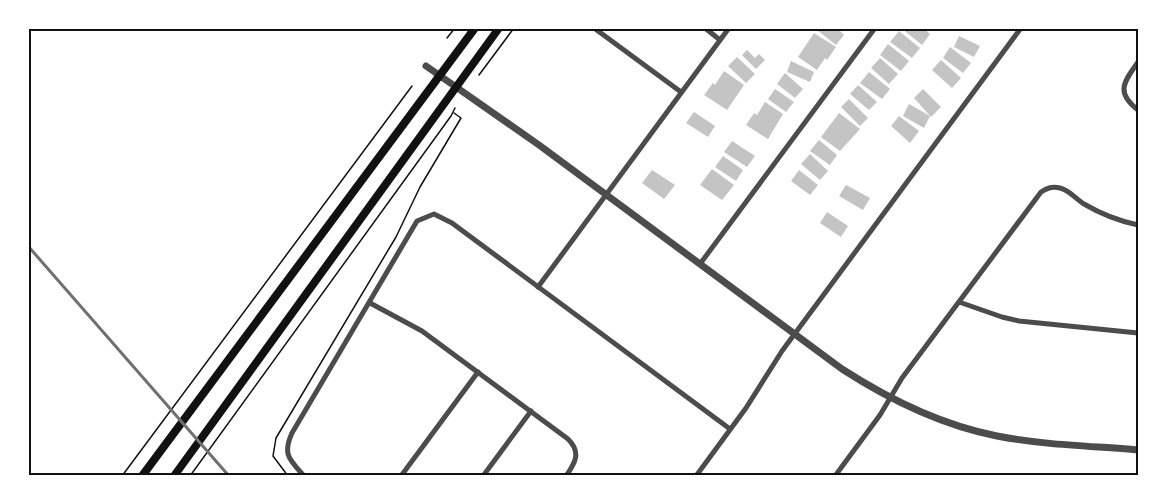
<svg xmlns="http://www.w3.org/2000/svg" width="1167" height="504" font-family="'Crimson Pro',serif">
  <rect width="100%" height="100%" fill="#fff"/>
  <g fill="#c4c4c4">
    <path d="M 819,28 L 837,28 L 844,35 L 836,45 L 817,30 Z"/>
    <path d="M 901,28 L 923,28 L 930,34 L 922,45 Z"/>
    <path d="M 899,31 L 920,48 L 912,58 L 890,42 Z"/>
    <path d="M 814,33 L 836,47 L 827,60 L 825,58 L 817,70 L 798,57 Z"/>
    <path d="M 959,36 L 980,46 L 974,57 L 954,47 Z"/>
    <path d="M 888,44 L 909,61 L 901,71 L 880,55 Z"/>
    <path d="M 950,47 L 971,63 L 963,73 L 943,58 Z"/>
    <path d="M 747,50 L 755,58 L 759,54 L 765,60 L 756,69 L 742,55 Z"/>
    <path d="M 737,57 L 755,74 L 746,83 L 728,66 Z"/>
    <path d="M 880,58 L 898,74 L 889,84 L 871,68 Z"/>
    <path d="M 941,60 L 961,78 L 952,88 L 932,70 Z"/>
    <path d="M 791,61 L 814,72 L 810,82 L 787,72 Z"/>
    <path d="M 724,71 L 744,85 L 727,110 L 704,95 L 713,83 L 715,85 Z"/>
    <path d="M 869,72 L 890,89 L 882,99 L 860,83 Z"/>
    <path d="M 785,73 L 803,89 L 795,98 L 777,84 Z"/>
    <path d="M 858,85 L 877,102 L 869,110 L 850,94 Z"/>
    <path d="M 775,89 L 794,102 L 786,112 L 768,99 Z"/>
    <path d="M 923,89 L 941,107 L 931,117 L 914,98 Z"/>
    <path d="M 849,99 L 868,118 L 860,126 L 841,107 Z"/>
    <path d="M 765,102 L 783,114 L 768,139 L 746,125 L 754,113 L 757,115 Z"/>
    <path d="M 909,104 L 930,116 L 924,128 L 903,116 Z"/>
    <path d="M 694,112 L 715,126 L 708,137 L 686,123 Z"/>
    <path d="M 839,113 L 860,129 L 840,151 L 821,137 Z"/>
    <path d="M 899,116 L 919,131 L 910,143 L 891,126 Z"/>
    <path d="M 819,140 L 837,155 L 830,165 L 810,151 Z"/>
    <path d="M 732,141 L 755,156 L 747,167 L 724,152 Z"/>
    <path d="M 810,154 L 828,171 L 820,180 L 801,164 Z"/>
    <path d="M 723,156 L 743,170 L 736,181 L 715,167 Z"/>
    <path d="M 712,169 L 734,185 L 722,200 L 700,185 Z"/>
    <path d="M 652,170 L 675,185 L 664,199 L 642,183 Z"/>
    <path d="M 799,170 L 818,185 L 810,195 L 791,181 Z"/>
    <path d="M 846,185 L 870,198 L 863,210 L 839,196 Z"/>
    <path d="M 827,212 L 848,226 L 841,237 L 820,223 Z"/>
  </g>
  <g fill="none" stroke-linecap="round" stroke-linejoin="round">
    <g stroke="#111" stroke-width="1.5">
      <path d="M 447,38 L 455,28"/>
      <path d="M 479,75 L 514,28"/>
      <path d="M 122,476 L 412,86"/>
      <path d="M 190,476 L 451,116 L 455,108"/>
      <path d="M 288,476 L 273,456 L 276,438 L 396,237 L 420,187 L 461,118 L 454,113"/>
    </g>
    <g stroke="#4c4c4c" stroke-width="5">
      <path d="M 594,28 L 681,92"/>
      <path d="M 705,28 L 720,40"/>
      <path d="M 1138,62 C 1124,82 1115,92 1138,110"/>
      <path d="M 700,264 L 875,28"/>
      <path d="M 538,287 L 729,28"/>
      <path d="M 959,302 L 1002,317 L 1019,321 L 1138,333"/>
      <path d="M 370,303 L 422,331 L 568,439 C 581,452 576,462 566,476"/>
      <path d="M 304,476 C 290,460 282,455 292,433 L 417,221 L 434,214 L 452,223 L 730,429"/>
      <path d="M 401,476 L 478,372"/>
      <path d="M 483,476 L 531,411"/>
      <path d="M 696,476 L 746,408 L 782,351 L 1021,28"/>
      <path d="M 835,476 L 880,415 L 902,378 L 1041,192 C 1047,188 1052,186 1060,188 C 1069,190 1076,199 1084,204 C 1101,214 1119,221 1138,225"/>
    </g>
    <path stroke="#4c4c4c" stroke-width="7" d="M 426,66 L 539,145 L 842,369 C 890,400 941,425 997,436 C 1043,445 1092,446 1138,450"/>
    <g stroke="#111" stroke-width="8">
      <path d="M 142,476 L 475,28"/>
      <path d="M 174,476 L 499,28"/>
    </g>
    <path stroke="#707070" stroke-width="3" d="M 28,246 L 229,476"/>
  </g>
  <rect width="1167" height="504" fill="none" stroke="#ffffff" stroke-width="60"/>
  <rect x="30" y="30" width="1107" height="444" fill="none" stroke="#111" stroke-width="2"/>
</svg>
